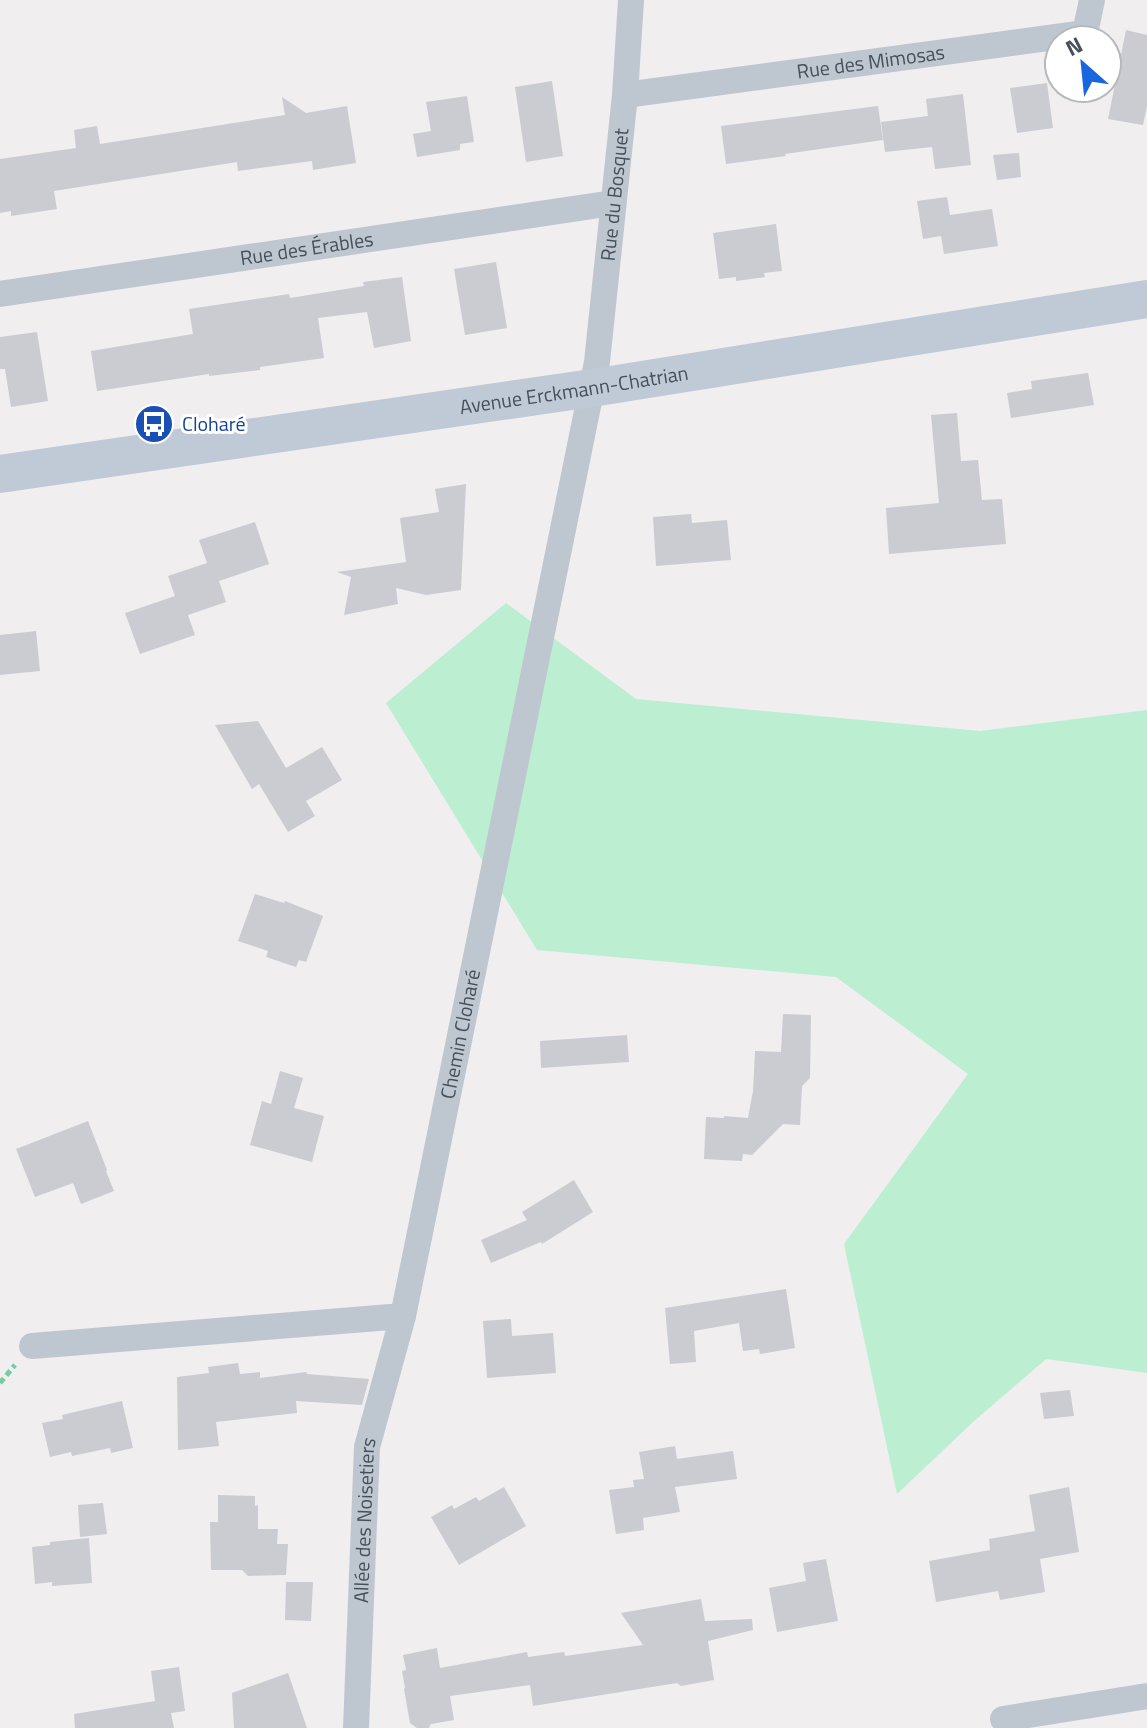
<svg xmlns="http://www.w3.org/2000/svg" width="1147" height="1728" font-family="'Titillium Web',sans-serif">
  <rect width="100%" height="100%" fill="#f0eeee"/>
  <path fill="#bceed2" d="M 506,603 L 636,699 L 980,731 L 1147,710 L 1147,1373 L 1046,1359 L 973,1422 L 897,1494 L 844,1244 L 968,1074 L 836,977 L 537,950 L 386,703 Z"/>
  <g fill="#caccd2">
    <path d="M 1126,30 L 1147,35 L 1147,106 L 1143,125 L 1108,119 Z"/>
    <path d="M 552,81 L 563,156 L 526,162 L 515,87 Z"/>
    <path d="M 1047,83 L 1053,128 L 1017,133 L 1010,88 Z"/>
    <path d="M 963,94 L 971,165 L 935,169 L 932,147 L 885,152 L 881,122 L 928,116 L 926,99 Z"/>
    <path d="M 467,96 L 474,142 L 460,144 L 460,150 L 417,157 L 413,134 L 431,131 L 426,102 Z"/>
    <path d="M 282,97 L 306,113 L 347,106 L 356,163 L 313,170 L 312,161 L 238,171 L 237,162 L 54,191 L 57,209 L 11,216 L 11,211 L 0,213 L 0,159 L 76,148 L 74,130 L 97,126 L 100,144 L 285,115 Z"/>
    <path d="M 878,106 L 883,140 L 785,154 L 786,156 L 726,164 L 721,126 Z"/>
    <path d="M 1019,153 L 1021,177 L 997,180 L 993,155 Z"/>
    <path d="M 947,197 L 950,215 L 992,209 L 998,246 L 944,254 L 941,236 L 923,239 L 917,201 Z"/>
    <path d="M 776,224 L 782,271 L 764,273 L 765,277 L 736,281 L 736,277 L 719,279 L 713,233 Z"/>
    <path d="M 496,262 L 507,328 L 465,335 L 454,269 Z"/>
    <path d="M 402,277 L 411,341 L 374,348 L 367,312 L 318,318 L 324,358 L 260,367 L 260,370 L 209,376 L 209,374 L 97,391 L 91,351 L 193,334 L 189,309 L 289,294 L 290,298 L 364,286 L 363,282 Z"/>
    <path d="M 37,332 L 48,401 L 11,407 L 5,369 L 0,369 L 0,337 Z"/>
    <path d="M 1088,373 L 1094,405 L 1011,418 L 1007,393 L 1032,389 L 1031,381 Z"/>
    <path d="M 957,413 L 961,461 L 978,460 L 982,500 L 1002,499 L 1006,544 L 889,554 L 886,508 L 939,503 L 931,415 Z"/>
    <path d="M 466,484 L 461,590 L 426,595 L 396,588 L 398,604 L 344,615 L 351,577 L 337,572 L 406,562 L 400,518 L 439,512 L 435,489 Z"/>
    <path d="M 691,514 L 692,523 L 727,520 L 731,560 L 656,566 L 653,517 Z"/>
    <path d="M 255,522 L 269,564 L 219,581 L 226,602 L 188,615 L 195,635 L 140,654 L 125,613 L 175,596 L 168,576 L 207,563 L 199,540 Z"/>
    <path d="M 36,631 L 40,671 L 0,675 L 0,635 Z"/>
    <path d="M 258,721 L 286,768 L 322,747 L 342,780 L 306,801 L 315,816 L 288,832 L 259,784 L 252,789 L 215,725 Z"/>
    <path d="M 255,894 L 284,903 L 285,901 L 323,916 L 306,962 L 299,960 L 296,967 L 266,957 L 268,951 L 238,941 Z"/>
    <path d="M 783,1014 L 811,1015 L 810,1078 L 802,1086 L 800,1125 L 783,1124 L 752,1155 L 743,1154 L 742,1161 L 704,1159 L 706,1117 L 724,1118 L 724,1116 L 748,1118 L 753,1091 L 755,1051 L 781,1052 Z"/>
    <path d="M 627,1035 L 629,1062 L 541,1068 L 540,1041 Z"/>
    <path d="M 280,1071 L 303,1078 L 294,1108 L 324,1116 L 312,1162 L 250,1145 L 262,1101 L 271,1104 Z"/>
    <path d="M 88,1121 L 107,1170 L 106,1171 L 114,1191 L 81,1204 L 73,1183 L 35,1197 L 16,1149 Z"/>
    <path d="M 574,1180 L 593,1212 L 542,1244 L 541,1242 L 491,1263 L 481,1240 L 527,1220 L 522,1212 Z"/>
    <path d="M 786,1289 L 795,1348 L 760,1354 L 759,1349 L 743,1351 L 739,1323 L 694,1331 L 696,1362 L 670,1364 L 665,1308 Z"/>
    <path d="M 511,1319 L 512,1336 L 553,1333 L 556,1373 L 487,1378 L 483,1321 Z"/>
    <path d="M 238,1363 L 240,1374 L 260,1372 L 260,1378 L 306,1372 L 307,1374 L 369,1379 L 362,1405 L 296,1401 L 297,1413 L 216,1422 L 219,1446 L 178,1450 L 177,1377 L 209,1373 L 208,1367 Z"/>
    <path d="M 1070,1390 L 1074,1416 L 1044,1419 L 1040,1393 Z"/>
    <path d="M 122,1401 L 133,1448 L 111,1453 L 110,1448 L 72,1456 L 71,1452 L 50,1457 L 42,1423 L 63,1419 L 62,1415 Z"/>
    <path d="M 675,1446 L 677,1459 L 733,1451 L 737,1479 L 675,1487 L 680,1512 L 643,1518 L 644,1530 L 616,1534 L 609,1490 L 634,1487 L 633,1480 L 644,1479 L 639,1452 Z"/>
    <path d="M 504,1487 L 526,1526 L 459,1565 L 431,1517 L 452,1505 L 454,1509 L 476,1497 L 479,1501 Z"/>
    <path d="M 1069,1487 L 1079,1552 L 1040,1559 L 1045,1592 L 1000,1600 L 998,1591 L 936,1602 L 929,1561 L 990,1550 L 989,1539 L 1035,1531 L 1029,1495 Z"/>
    <path d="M 218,1495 L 255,1496 L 255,1506 L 258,1505 L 258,1529 L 278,1529 L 277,1544 L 288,1544 L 286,1575 L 248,1576 L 242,1570 L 211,1570 L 210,1522 L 218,1522 Z"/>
    <path d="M 103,1503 L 107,1534 L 80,1537 L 78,1505 Z"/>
    <path d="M 89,1538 L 92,1583 L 52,1586 L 52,1582 L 35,1584 L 32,1547 L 50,1545 L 50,1542 Z"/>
    <path d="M 826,1559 L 838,1621 L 777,1632 L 769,1588 L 806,1581 L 803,1563 Z"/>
    <path d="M 286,1582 L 313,1582 L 311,1621 L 285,1620 Z"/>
    <path d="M 701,1599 L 705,1621 L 752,1619 L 753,1630 L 708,1641 L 714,1680 L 681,1686 L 677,1683 L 533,1706 L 530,1685 L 450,1696 L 454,1720 L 431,1724 L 429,1728 L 417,1728 L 410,1723 L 404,1689 L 405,1688 L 402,1671 L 406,1670 L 403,1655 L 437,1648 L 440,1668 L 527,1652 L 528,1657 L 564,1652 L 565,1656 L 643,1645 L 621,1613 Z"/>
    <path d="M 179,1667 L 185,1711 L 171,1713 L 174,1728 L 75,1728 L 74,1714 L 155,1701 L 151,1671 Z"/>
    <path d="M 288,1673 L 307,1728 L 234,1728 L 232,1693 Z"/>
  </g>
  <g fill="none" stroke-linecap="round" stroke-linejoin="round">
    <path stroke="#74cca5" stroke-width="5" stroke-dasharray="6 4" stroke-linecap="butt" d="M 0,1383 L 15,1365"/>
    <g stroke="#bec7d0" stroke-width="26">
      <path id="s1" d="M 625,95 L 1085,33 L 1092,0"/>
      <path id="s2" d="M 0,294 L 613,203"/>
      <path id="s3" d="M 32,1346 L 403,1316 L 597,362 L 625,95 L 631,0"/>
      <path d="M 1003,1719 L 1147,1696"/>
      <path id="s4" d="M 356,1728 L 367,1447 L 403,1316"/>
    </g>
    <path stroke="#c0cad7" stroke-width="38" id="s5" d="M 0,474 L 592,388 L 1147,299"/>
  </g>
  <defs>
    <g id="bus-disc" transform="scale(2)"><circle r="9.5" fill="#1a4fb4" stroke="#fff"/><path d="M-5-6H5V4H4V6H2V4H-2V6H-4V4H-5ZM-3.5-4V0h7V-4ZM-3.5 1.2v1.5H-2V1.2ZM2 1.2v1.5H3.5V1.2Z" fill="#fff"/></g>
  </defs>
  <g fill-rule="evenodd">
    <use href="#bus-disc" x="154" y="424"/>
  </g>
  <g text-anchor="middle" stroke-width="6" stroke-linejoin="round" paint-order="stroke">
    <g font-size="20" fill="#46505b" stroke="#fff">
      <text dy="7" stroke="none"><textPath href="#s1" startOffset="248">Rue des Mimosas</textPath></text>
      <text dy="7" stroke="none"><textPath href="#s3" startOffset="1514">Rue du Bosquet</textPath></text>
      <text dy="7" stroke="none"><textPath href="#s2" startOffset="310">Rue des Érables</textPath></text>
      <text dy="7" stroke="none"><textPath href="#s5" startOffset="580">Avenue Erckmann-Chatrian</textPath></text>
      <text dy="7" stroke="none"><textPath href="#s3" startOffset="660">Chemin Cloharé</textPath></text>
      <text dy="7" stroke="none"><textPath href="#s4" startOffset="208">Allée des Noisetiers</textPath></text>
    </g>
    <g font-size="20" fill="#164399" stroke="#fff" text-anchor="start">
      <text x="182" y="431">Cloharé</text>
    </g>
  </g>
  <g transform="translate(1083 64) rotate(333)"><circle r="38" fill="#ffffff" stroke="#b5b9bd" stroke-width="2"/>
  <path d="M0-6L14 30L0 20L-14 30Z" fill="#1a66de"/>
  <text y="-12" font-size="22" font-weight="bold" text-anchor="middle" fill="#46505b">N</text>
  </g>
</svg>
